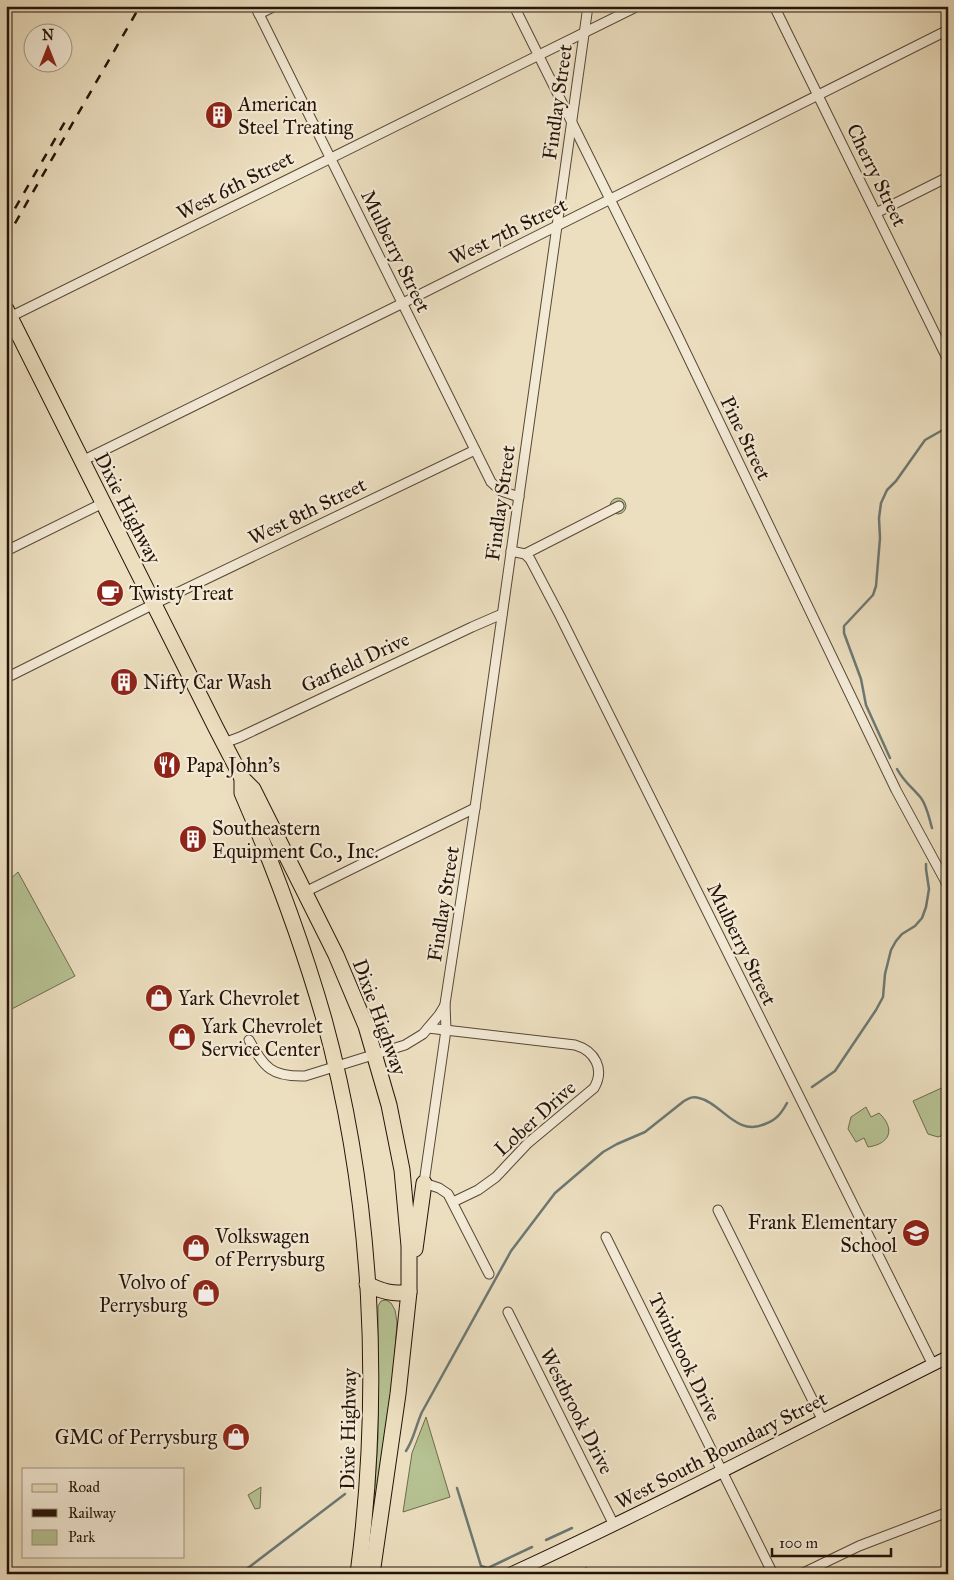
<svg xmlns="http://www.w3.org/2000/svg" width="954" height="1580" font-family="'IM FELL Great Primer',serif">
  <rect width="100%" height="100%" fill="#ecdfc0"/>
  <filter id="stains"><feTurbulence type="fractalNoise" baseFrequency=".004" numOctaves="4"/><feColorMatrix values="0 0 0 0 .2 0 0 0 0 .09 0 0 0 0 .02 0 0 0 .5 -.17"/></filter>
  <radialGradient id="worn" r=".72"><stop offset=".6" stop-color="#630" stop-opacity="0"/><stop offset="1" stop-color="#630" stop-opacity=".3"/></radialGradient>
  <g fill="#b6c293" stroke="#6e6b4e">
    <circle cx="618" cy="506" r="8"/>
    <path d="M 18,872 L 75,976 L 6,1012 L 6,883 Z"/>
    <path d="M 946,1086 L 948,1090 L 948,1133 L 938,1137 L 928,1134 L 913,1101 Z"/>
    <path d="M 866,1107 L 871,1117 L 879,1113 C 896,1129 890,1144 868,1147 L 864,1138 L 856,1142 L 848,1129 L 851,1117 Z"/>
    <path d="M 948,1288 L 948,1314 C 940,1305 942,1296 948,1288 Z"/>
    <path d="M 386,1300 L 391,1303 L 395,1310 L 397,1322 L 392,1394 L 372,1526 L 378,1438 L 378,1306 L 381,1301 Z"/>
    <path d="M 426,1417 L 450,1497 L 403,1512 L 412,1453 Z"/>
    <path d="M 261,1487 L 260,1508 L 255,1509 L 248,1495 Z"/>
  </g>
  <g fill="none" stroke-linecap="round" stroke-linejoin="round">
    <g stroke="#6c7873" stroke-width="2.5">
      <path d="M 890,758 L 866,705 L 861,679 L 844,633 L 844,626 L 873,595 L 876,586 L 880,538 L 879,518 L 881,503 L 887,490 L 896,481 L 925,440 L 948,427"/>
      <path d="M 897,769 C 904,782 912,787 921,798 C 927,806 929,818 932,828"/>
      <path d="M 812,1087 L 835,1071 L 876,1010 L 883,997 L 885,974 L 891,950 L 896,941 L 902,934 L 915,926 L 922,918 L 926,907 L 929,889 L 926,869 L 926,864"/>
      <path d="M 406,1451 C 414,1439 416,1425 422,1412 L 511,1251 L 555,1193 L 603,1152 L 617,1144 L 645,1132 L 684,1101 C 689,1098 693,1096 699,1098 C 722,1103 736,1137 765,1124 C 776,1120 781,1114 787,1103"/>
      <path d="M 457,1488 L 481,1566 L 488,1568 L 532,1547"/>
      <path d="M 546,1540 L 572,1528"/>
      <path d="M 240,1574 L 345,1494"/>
      <path d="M 586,1574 L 586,1568"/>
    </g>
    <g stroke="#574736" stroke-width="11">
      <g id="street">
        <path d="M 255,6 L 491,482 L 501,491 L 519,497"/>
        <path d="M 514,6 L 676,332 L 896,790 L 948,886"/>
        <path d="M 774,6 L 948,360"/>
        <path d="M 259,14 L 275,6"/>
        <path d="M 876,213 L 948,177"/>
        <path d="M 10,317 L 638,6"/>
        <path d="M 82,461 L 403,303 L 948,30"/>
        <path d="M 6,551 L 103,503"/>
        <path d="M 511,551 L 525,554 L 530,559 L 560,616 L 933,1365"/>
        <path d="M 525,554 L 619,506"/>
        <path d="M 6,678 L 154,604 L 475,450"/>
        <path d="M 224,743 L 240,737 L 472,627 L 502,614"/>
        <path d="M 305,892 L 475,808"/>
        <path d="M 428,1028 L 575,1045 C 595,1051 605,1069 594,1088 L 528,1143 L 496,1177 L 478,1190 L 453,1202"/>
        <path d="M 249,1040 C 265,1068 271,1077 305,1076 L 405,1045 L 423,1034 L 439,1015 L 445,1005"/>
        <path d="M 718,1210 L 822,1419"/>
        <path d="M 606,1237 L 773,1574"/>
        <path d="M 489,1274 L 448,1194 L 439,1188 L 424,1183 L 446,1030 L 445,1004 L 475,808 L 588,6"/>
        <path d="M 508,1312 L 614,1525"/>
        <path d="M 801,1574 L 859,1546 L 948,1512"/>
      </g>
    </g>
    <g stroke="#251408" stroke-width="14">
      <path id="secondary" d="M 510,1574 C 658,1506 802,1430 948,1357"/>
    </g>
    <g stroke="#251408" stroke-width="17">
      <g id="primary">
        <path d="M 6,309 L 216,728 L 242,778 L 253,789 L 336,955 L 366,1026 L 389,1105 L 402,1170 L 409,1246 L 409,1292 L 398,1394 L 372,1574"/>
        <path d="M 242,778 L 242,793 C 274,867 302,942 324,1019 C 373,1198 382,1390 358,1574"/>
        <path d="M 415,1249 L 424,1183"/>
        <path d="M 367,1284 C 381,1291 393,1295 409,1292"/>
      </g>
    </g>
    <use href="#street" stroke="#f3ead6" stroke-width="9"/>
    <use href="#secondary" stroke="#f3ead6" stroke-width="12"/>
    <use href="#primary" stroke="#ecdfc0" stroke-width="15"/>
    <g stroke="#251408" stroke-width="2.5" stroke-dasharray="9 9" stroke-linecap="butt">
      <path d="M 6,224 L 66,120"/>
      <path d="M 6,239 L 140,6"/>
    </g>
  </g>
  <defs>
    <g id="building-disc" transform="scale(1.4375)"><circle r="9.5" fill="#8f2418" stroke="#f3ead6"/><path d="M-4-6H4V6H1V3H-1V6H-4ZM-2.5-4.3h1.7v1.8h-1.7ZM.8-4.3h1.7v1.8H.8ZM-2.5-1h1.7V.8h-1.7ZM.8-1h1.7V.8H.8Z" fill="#fff"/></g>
    <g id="cafe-disc" transform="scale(1.4375)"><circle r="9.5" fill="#8f2418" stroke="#f3ead6"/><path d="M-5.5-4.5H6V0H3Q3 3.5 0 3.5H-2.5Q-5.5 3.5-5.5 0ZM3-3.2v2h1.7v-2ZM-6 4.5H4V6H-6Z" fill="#fff"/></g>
    <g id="restaurant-disc" transform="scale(1.4375)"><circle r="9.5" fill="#8f2418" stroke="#f3ead6"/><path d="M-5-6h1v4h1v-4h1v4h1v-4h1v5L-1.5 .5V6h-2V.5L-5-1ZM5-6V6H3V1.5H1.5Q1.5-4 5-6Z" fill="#fff"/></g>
    <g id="shop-disc" transform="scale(1.4375)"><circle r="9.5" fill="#8f2418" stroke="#f3ead6"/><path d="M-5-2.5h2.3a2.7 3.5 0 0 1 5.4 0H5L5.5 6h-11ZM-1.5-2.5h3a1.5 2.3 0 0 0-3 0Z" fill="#fff"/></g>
    <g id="school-disc" transform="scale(1.4375)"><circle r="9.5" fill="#8f2418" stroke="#f3ead6"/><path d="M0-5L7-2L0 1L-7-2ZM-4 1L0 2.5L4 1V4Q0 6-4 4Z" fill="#fff"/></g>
  </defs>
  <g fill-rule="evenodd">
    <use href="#building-disc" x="219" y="115"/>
    <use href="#cafe-disc" x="110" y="593"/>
    <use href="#building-disc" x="124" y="682"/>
    <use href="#restaurant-disc" x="167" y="765"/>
    <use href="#building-disc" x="193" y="839"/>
    <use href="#shop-disc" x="159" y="998"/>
    <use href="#shop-disc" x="182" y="1037"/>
    <use href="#school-disc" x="916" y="1233"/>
    <use href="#shop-disc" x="196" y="1248"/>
    <use href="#shop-disc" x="206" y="1293"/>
    <use href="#shop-disc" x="236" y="1437"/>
  </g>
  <g text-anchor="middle" stroke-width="4.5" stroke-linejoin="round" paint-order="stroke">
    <g font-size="20" fill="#251408" stroke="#f3ead6">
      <text transform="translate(557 102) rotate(-82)" y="7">Findlay Street</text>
      <text transform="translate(877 175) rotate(64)" y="7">Cherry Street</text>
      <text transform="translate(235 185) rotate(-27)" y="7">West 6th Street</text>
      <text transform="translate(508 231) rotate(-26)" y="7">West 7th Street</text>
      <text transform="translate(396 251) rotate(64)" y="7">Mulberry Street</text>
      <text transform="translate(746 438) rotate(64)" y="7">Pine Street</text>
      <text transform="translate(500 503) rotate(-82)" y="7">Findlay Street</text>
      <text transform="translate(128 508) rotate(63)" y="7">Dixie Highway</text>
      <text transform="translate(307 511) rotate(-26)" y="7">West 8th Street</text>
      <text transform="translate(355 662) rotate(-25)" y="7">Garfield Drive</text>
      <text transform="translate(443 904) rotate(-81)" y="7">Findlay Street</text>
      <text transform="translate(742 944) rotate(64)" y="7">Mulberry Street</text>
      <text transform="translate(380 1017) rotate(70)" y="7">Dixie Highway</text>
      <text transform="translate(535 1118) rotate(-42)" y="7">Lober Drive</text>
      <text transform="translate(685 1357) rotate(64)" y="7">Twinbrook Drive</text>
      <text transform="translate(577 1411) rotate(63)" y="7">Westbrook Drive</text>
      <text transform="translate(348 1429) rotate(-89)" y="7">Dixie Highway</text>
      <text transform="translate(721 1450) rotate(-27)" y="7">West South Boundary Street</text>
    </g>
    <g font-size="20" fill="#251408" stroke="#f3ead6" text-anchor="start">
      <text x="238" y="111">American<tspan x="238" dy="23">Steel Treating</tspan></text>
      <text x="129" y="600">Twisty Treat</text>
      <text x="143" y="689">Nifty Car Wash</text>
      <text x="186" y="772">Papa John's</text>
      <text x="212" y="835">Southeastern<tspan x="212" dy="23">Equipment Co., Inc.</tspan></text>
      <text x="178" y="1005">Yark Chevrolet</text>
      <text x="201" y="1033">Yark Chevrolet<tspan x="201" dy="23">Service Center</tspan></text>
      <text x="897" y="1229" text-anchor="end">Frank Elementary<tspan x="897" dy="23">School</tspan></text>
      <text x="215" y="1243">Volkswagen<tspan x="215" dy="23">of Perrysburg</tspan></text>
      <text x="187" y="1289" text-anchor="end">Volvo of<tspan x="187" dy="23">Perrysburg</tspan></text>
      <text x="217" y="1444" text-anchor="end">GMC of Perrysburg</text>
    </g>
  </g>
  <rect width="954" height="1580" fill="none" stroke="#ecdfc0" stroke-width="25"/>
  <rect x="8" y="8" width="939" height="1565" fill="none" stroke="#251408" stroke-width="2.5"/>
  <rect x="12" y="12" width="929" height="1555" fill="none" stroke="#251408"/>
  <rect x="22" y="1468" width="162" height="90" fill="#f3ead6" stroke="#a19484"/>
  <rect x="32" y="1484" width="25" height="8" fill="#ecdfc0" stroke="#a19484"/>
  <text x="68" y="1492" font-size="15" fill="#251408">Road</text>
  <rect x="32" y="1509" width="25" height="8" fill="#251408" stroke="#a19484"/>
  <text x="68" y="1518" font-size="15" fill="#251408">Railway</text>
  <rect x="32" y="1530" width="25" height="15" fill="#b6c293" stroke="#a19484"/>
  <text x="68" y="1542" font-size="15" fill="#251408">Park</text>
  <g transform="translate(48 48)"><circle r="24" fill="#f3ead6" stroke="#a19484"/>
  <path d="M0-4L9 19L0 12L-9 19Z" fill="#8f2418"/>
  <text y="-8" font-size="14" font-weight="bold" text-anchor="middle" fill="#251408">N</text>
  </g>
  <path d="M772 1548v8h119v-8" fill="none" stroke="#251408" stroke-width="2.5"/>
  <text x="779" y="1548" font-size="15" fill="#251408" stroke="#f3ead6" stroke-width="4" paint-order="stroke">100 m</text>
  <rect width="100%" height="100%" filter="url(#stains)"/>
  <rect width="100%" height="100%" fill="url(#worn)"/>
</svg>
